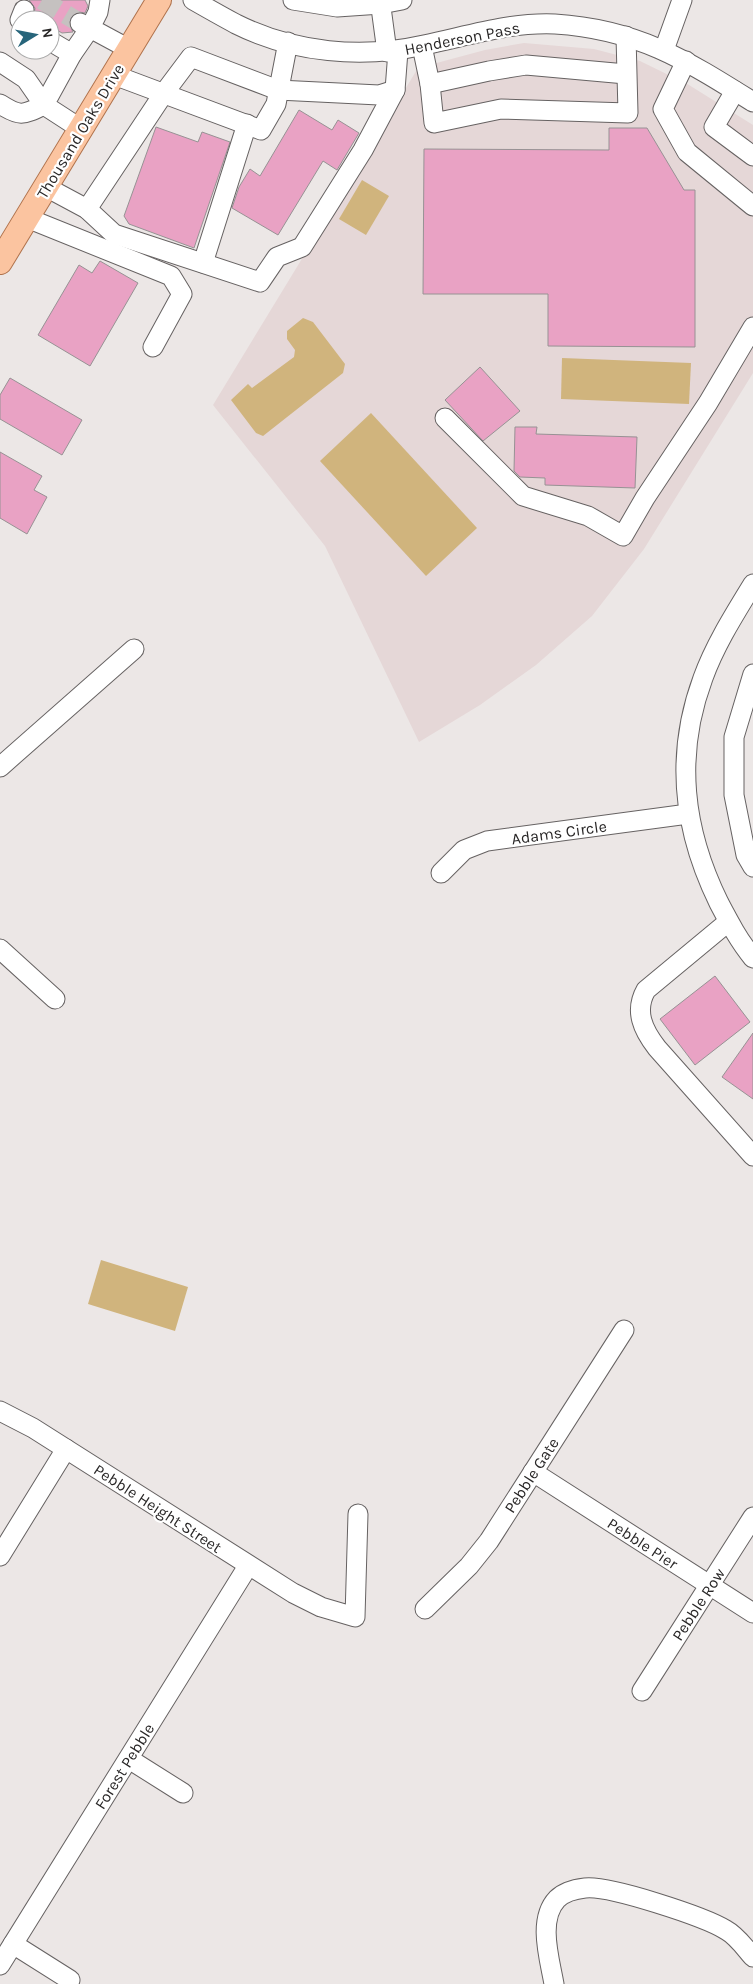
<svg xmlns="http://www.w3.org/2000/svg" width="753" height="1984" font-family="Karla,sans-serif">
  <rect width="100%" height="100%" fill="#ece7e6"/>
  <path fill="#e5d7d7" d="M 524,43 L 594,49 L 640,61 L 689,85 L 753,125 L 753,373 L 644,549 L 592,616 L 536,665 L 480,705 L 419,742 L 325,546 L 213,405 L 418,68 L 485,50 Z"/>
  <g fill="#d0b47d">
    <path d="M 362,180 L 389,196 L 366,235 L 339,219 Z"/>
    <path d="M 303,318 L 313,322 L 345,364 L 343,373 L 263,436 L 256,433 L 231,400 L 248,384 L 252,388 L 294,357 L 295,350 L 287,339 L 287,331 Z"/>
    <path d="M 562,358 L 691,363 L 689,404 L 561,399 Z"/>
    <path d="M 371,413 L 477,528 L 426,576 L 320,461 Z"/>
    <path d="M 101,1260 L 188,1287 L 175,1331 L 88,1304 Z"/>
  </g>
  <g fill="#e9a2c4" stroke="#979294">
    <path d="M 29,0 L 85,0 L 88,6 L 85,13 L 79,12 L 70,18 L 69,24 L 73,32 L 62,33 L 50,26 L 50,20 L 40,20 L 34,16 L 35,8 Z"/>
    <path d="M 299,110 L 332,130 L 338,120 L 359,133 L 337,170 L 323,161 L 278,235 L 232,208 L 239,187 L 250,169 L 260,176 Z"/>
    <path d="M 156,127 L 198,142 L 202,132 L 230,142 L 194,248 L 129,224 L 124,216 Z"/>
    <path d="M 609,128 L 647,128 L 684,190 L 695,190 L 695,347 L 548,346 L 548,294 L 423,294 L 424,149 L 609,150 Z"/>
    <path d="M 100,261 L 138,283 L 90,366 L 38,335 L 79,265 L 92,273 Z"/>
    <path d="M 480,367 L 520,411 L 483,441 L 445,400 Z"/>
    <path d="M 10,378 L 82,420 L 62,455 L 0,419 L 0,395 Z"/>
    <path d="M 515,427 L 537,427 L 536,434 L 637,437 L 635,488 L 545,485 L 545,478 L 520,477 L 514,471 Z"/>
    <path d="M 0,452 L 42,476 L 34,490 L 47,497 L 27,534 L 0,518 Z"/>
    <path d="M 715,976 L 750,1022 L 695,1065 L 660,1019 Z"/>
    <path d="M 753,1033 L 753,1099 L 722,1077 Z"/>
  </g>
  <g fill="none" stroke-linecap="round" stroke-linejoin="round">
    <path stroke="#c5c1c0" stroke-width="19" stroke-dasharray="19 9" stroke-linecap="butt" d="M 42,0 L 80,23"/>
    <g stroke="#666262" stroke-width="21">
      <g id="minor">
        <path d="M 100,0 L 98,12 L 90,28 L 129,49"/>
        <path d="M 193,0 C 207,8 221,16 236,24 C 294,53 362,59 424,45 C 468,36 510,22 555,24 C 637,29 686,60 753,102"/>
        <path d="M 293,0 L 337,7 L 381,4 L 402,0"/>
        <path d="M 380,0 L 387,52"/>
        <path d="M 20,20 L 24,10"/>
        <path d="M 80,23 L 90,28 L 72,54 L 44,105 L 81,129"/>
        <path d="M 50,41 L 72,54"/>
        <path d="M 422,46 L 430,84 L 489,71 L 526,65 L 626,74"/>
        <path d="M 664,50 L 682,0"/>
        <path d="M 686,61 L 663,109 L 687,152 L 753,206"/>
        <path d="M 0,62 L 26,79 L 44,105 C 23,115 20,117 0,104"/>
        <path d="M 114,75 L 261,130 L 276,104 L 288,42"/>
        <path d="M 430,84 L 434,123 L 501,109 L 628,113 L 626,36"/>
        <path d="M 735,91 L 714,127 L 753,156"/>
        <path d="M 46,187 L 87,209 L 114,234 L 260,282 L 277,257 L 302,247 L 363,150 L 395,90 L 398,51"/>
        <path d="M 87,209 L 164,93 L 191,57 L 278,90 L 379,95 L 395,90"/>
        <path d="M 27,218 L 171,276 L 182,294 L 153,347"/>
        <path d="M 203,263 L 247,124"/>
        <path d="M 445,418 L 523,496 L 588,516 L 623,536 L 645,498 L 708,403 L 753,327"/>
        <path d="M 753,584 C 734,615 715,645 703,678 C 674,756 683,830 719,903 C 729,922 739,941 753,958"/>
        <path d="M 753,674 L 734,737 L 734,795 L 746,855 L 753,867"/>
        <path d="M 0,767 L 134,649"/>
        <path d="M 441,873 L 464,850 L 487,841 L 688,814"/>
        <path d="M 728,922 L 646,990 C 634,1011 643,1030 657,1048 L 753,1156"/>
        <path d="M 0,949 L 55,999"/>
        <path d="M 0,1411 L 33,1428 L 293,1593 L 321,1607 L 355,1617 L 358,1514"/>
        <path d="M 533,1472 L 753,1613"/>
        <path d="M 0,1556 L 66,1449"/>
        <path d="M 425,1609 L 469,1566 L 489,1541 L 624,1330"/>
        <path d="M 642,1691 L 753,1517"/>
        <path d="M 129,1759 L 183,1793"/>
        <path d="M 13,1944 L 70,1980"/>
        <path d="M 0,1965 L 248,1566"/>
        <path d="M 554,1984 C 550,1960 537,1920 557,1899 C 564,1892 576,1889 585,1888 C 609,1885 705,1917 726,1930 C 737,1936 745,1948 753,1957"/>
      </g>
    </g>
    <g stroke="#b0734d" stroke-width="26">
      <path id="major" d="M 0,262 L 159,0"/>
    </g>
    <use href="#minor" stroke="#fff" stroke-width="19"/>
    <use href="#major" stroke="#fbc4a0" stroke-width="24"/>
  </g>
  <g text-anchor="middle" stroke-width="4.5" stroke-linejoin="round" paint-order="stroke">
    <g font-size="16" fill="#292727" stroke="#fff">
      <text transform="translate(462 38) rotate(-11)" y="6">Henderson Pass</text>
      <text transform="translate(80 131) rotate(-59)" y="6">Thousand Oaks Drive</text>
      <text transform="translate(559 832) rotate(-8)" y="6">Adams Circle</text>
      <text transform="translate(531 1475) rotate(-57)" y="6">Pebble Gate</text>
      <text transform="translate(158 1508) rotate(33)" y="6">Pebble Height Street</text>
      <text transform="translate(643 1543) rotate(33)" y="6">Pebble Pier</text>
      <text transform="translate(698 1604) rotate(-57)" y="6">Pebble Row</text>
      <text transform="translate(124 1766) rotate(-58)" y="6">Forest Pebble</text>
    </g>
  </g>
  <g transform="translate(35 35) rotate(80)"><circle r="24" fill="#ffffff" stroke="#a9a9a9"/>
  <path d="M0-4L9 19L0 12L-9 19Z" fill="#27657b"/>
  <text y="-8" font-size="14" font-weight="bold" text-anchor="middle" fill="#292727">N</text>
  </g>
</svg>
